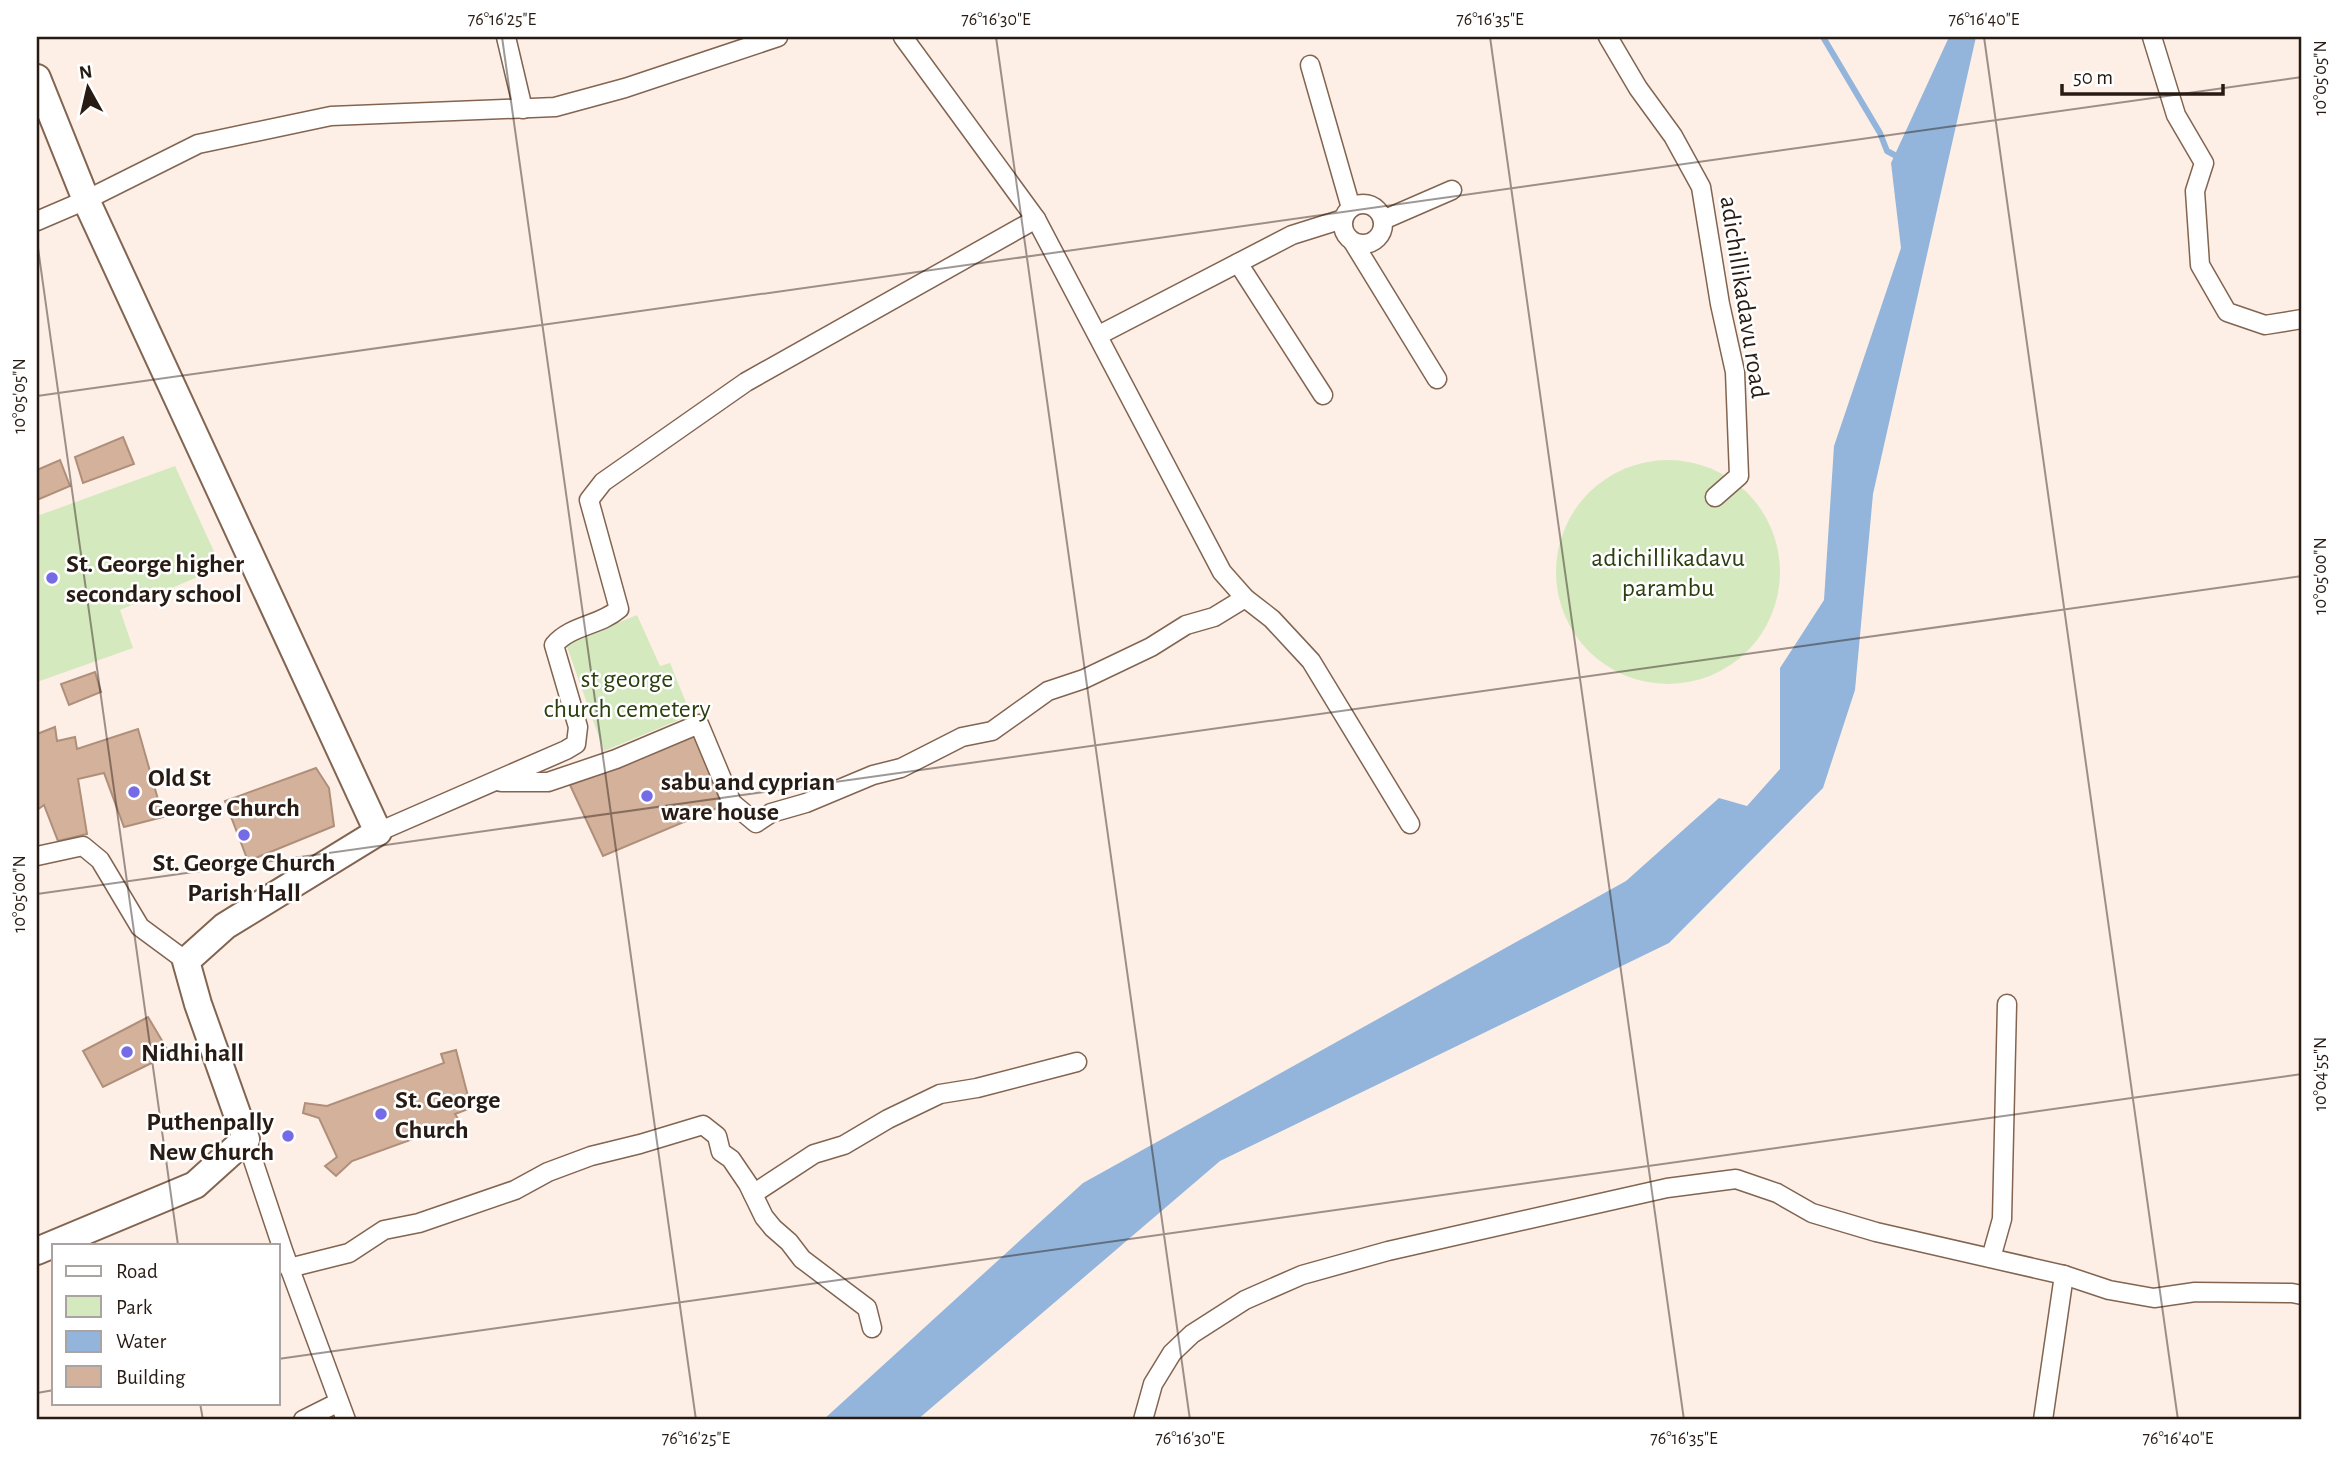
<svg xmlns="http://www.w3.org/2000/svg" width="2339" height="1457" font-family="'Alegreya Sans',sans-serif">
  <rect width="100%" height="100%" fill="#fdefe6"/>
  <g fill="#d4e9be">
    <circle cx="1668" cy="572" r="112"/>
    <path d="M 175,466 L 221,567 L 120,610 L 133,648 L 37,682 L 37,516 Z"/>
    <path d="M 637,615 L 660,666 L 670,663 L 691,715 L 604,751 L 566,644 Z"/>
  </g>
  <path fill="#93b5db" d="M 1949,37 L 1976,37 L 1873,494 L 1855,690 L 1823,788 L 1669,943 L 1220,1161 L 917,1420 L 823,1420 L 1083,1183 L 1626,881 L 1719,798 L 1747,806 L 1780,769 L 1780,668 L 1824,600 L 1834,446 L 1901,248 L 1891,163 Z"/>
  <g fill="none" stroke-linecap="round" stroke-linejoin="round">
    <path stroke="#93b5db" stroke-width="6" d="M 1823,37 L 1880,133 L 1887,151 L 1900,158"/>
  </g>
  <g fill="#d3b19b" stroke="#af8f7a" stroke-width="2">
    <path d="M 123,437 L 134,464 L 83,483 L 75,457 Z"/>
    <path d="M 60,460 L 70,486 L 37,500 L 37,470 Z"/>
    <path d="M 95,672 L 101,692 L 69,705 L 61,684 Z"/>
    <path d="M 55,727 L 57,741 L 75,737 L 77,749 L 138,729 L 163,817 L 124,827 L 104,773 L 78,779 L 87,834 L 58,841 L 44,805 L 37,810 L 37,734 Z"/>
    <path d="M 695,735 L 722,806 L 603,856 L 570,785 Z"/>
    <path d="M 316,768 L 329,788 L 334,826 L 248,861 L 225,801 Z"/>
    <path d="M 148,1017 L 170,1054 L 103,1087 L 83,1051 Z"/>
    <path d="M 456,1050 L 471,1108 L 455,1114 L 460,1122 L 352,1161 L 336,1176 L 325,1166 L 337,1157 L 319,1118 L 303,1113 L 305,1103 L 327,1106 L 444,1063 L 441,1054 Z"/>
  </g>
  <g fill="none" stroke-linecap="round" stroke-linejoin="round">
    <g stroke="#826450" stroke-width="21">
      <g id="minor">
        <path d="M 506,37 L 523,109"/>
        <path d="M 903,37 L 1036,219 L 1222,572 L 1245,598 L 1272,619 L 1311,661 L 1410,824"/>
        <path d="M 1608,37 L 1638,88 L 1673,136 L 1701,187 L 1720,304 L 1735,372 L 1739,476 L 1715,497"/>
        <path d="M 2152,37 L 2176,115 L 2204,163 L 2195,191 L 2200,265 L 2227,312 L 2265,325 L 2302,319"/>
        <path d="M 1310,65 L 1351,208"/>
        <circle cx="1363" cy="224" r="20"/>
        <path d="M 1383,220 L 1452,190"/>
        <path d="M 37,221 L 86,200 L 198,144 L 331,116 L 555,107 L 625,88 L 778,37"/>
        <path d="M 1353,242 L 1437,379"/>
        <path d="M 1238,263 L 1323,395"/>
        <path d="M 1099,335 L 1292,235 L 1343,219"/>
        <path d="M 501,782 L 548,782 L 616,759 L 699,724 L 732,803 L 756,823 L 771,813 L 806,803 L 873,775 L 901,768 L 962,737 L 992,731 L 1048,691 L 1084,679 L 1151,647 L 1186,625 L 1214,617 L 1245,598"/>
        <path d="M 378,832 L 566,750 L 576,744 L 578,727 L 554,645 C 571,625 599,626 619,609 L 589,500 L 603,482 L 746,382 L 1036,219"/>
        <path d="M 37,856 L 83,846 L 100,860 L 140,927 L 186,961"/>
        <path d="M 246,1139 L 284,1253 L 346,1420"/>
        <path d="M 753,1194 L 814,1154 L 844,1145 L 888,1119 L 940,1094 L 977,1088 L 1077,1062"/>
        <path d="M 1991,1258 L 2002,1219 L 2007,1004"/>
        <path d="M 289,1268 L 349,1253 L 384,1230 L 419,1223 L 515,1190 L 548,1172 L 591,1156 L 640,1144 L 703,1125 L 717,1136 L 721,1152 L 731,1159 L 748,1184 L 764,1217 L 773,1228 L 789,1242 L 802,1259 L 867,1308 L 872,1328"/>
        <path d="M 303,1420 L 339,1402"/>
        <path d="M 1143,1420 L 1153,1384 L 1172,1353 L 1192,1334 L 1245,1300 L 1302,1275 L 1388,1251 L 1667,1188 L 1736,1179 L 1777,1193 L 1812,1213 L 1876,1232 L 2064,1275 L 2109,1290 L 2154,1298 L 2195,1292 L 2292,1293 L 2302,1295"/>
        <path d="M 2043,1420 L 2064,1275"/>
      </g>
    </g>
    <g stroke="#826450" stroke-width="30">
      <path id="secondary" d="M 37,78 L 86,200 L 378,832 L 225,926 L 186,961 L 198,1004 L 246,1139 L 195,1185 L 37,1251"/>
    </g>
    <use href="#minor" stroke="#fff" stroke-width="18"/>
    <use href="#secondary" stroke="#fff" stroke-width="26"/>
  </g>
  <path fill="none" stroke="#281b13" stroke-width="2" stroke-opacity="0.45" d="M 502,37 L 696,1420M 996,37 L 1190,1420M 1490,37 L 1684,1420M 1984,37 L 2178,1420M 37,241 L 178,1245M 37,396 L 2302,77M 37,894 L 2302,576M 278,1359 L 2302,1074M 37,1393 L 54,1390M 200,1403 L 203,1420"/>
  <g fill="#756be6" stroke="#fff" stroke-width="2.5">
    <circle cx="52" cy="578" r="7"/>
    <circle cx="134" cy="792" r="7"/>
    <circle cx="647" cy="796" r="7"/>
    <circle cx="244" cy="835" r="7"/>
    <circle cx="127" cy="1052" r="7"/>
    <circle cx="381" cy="1114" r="7"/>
    <circle cx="288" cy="1136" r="7"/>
  </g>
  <g text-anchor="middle" stroke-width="5" stroke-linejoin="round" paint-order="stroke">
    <g font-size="26" fill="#281b13" stroke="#fff">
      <text transform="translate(1745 297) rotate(81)" y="9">adichillikadavu road</text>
    </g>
    <g font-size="26" fill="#2b3f0e" stroke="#fff">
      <text x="1668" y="566">adichillikadavu<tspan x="1668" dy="30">parambu</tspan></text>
      <text x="627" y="687">st george<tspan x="627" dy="30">church cemetery</tspan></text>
    </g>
    <g font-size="26" font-weight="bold" fill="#281b13" stroke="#fff" text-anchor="start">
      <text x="66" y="572">St. George higher<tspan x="66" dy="30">secondary school</tspan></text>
      <text x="148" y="786">Old St<tspan x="148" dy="30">George Church</tspan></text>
      <text x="661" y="790">sabu and cyprian<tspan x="661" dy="30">ware house</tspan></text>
      <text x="244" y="871" text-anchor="middle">St. George Church<tspan x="244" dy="30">Parish Hall</tspan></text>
      <text x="141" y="1061">Nidhi hall</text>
      <text x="395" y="1108">St. George<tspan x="395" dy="30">Church</tspan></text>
      <text x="274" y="1130" text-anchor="end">Puthenpally<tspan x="274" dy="30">New Church</tspan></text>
    </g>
  </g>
  <rect width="2339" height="1457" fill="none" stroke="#ffffff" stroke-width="77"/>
  <rect x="52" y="1244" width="228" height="161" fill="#ffffff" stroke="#a9a4a1" stroke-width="2"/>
  <rect x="66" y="1266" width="35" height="10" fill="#ffffff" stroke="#a9a4a1" stroke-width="2"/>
  <text x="116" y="1278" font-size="21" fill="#281b13">Road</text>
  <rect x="66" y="1296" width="35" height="21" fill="#d4e9be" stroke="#a9a4a1" stroke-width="2"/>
  <text x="116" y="1314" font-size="21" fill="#281b13">Park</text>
  <rect x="66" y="1331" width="35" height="21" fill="#93b5db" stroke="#a9a4a1" stroke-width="2"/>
  <text x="116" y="1348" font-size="21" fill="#281b13">Water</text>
  <rect x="66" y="1366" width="35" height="21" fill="#d3b19b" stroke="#a9a4a1" stroke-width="2"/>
  <text x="116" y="1384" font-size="21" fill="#281b13">Building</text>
  <g transform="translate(88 88) rotate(352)" stroke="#ffffff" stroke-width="5" paint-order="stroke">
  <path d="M0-5L12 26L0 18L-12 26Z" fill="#281b13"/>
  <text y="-10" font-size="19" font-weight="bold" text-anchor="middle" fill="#281b13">N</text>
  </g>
  <path d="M2062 84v10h161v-10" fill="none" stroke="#281b13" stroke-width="3.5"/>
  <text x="2073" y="84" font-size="21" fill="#281b13" stroke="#ffffff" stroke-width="5" paint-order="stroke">50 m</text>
  <rect x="38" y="38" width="2262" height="1380" fill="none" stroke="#281b13" stroke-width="2.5"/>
  <g font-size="18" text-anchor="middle" fill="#281b13">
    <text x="502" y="25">76°16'25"E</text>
    <text x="996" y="25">76°16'30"E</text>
    <text x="1490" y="25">76°16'35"E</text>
    <text x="1984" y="25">76°16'40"E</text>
    <text transform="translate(2320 78) rotate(-90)" y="6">10°05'05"N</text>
    <text transform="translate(19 396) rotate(-90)" y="6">10°05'05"N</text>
    <text transform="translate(2320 576) rotate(-90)" y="6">10°05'00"N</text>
    <text transform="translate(19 894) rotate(-90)" y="6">10°05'00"N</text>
    <text transform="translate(2320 1074) rotate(-90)" y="6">10°04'55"N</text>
    <text x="696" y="1444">76°16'25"E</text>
    <text x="1190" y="1444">76°16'30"E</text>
    <text x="1684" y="1444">76°16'35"E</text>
    <text x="2178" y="1444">76°16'40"E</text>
  </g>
</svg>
